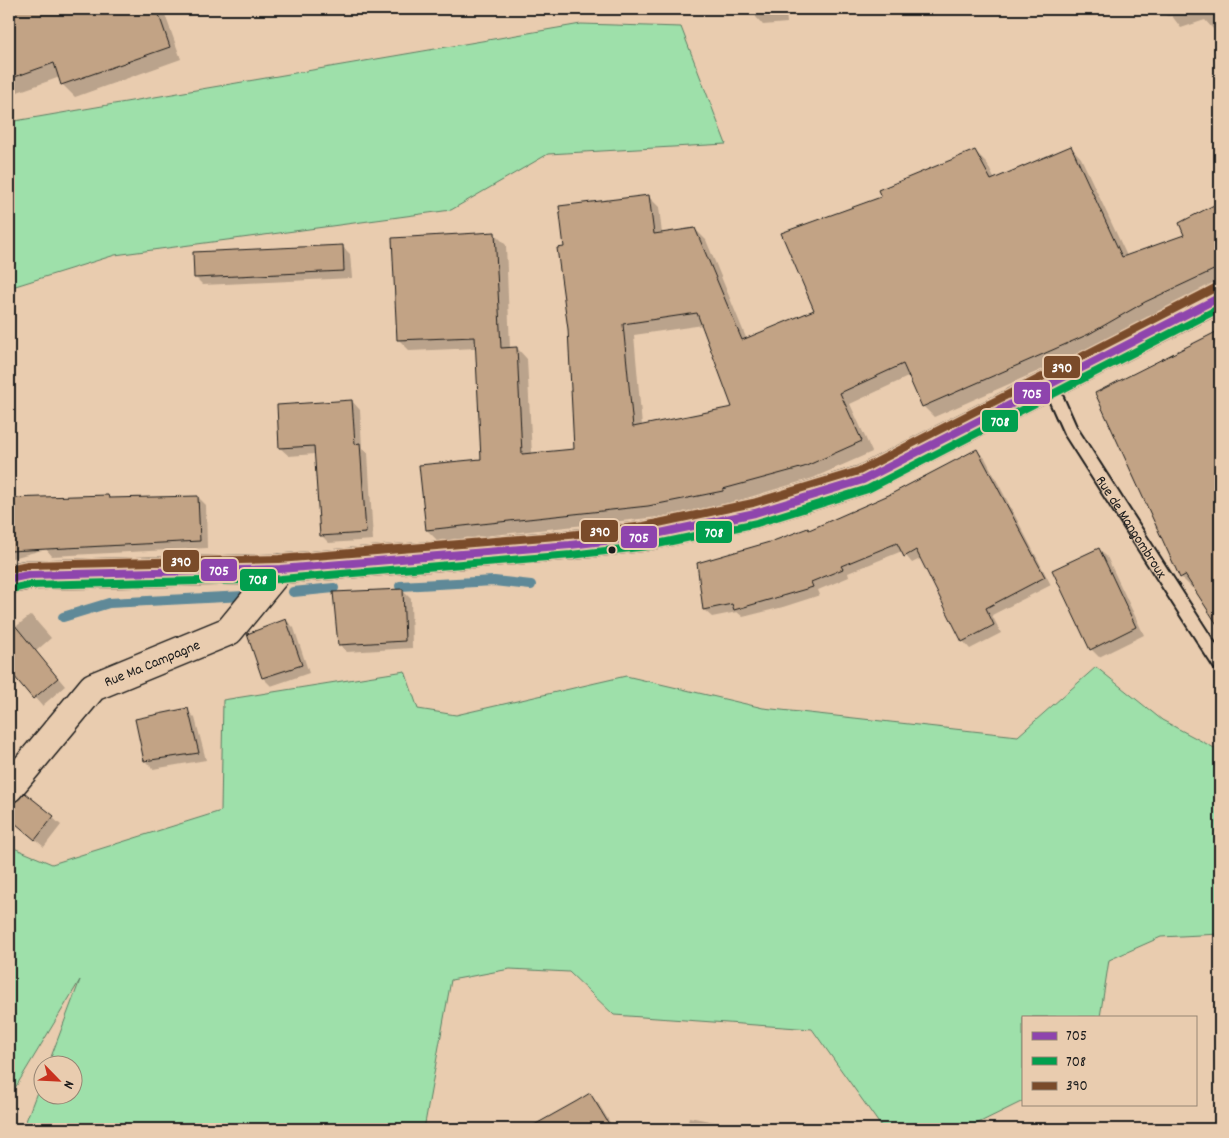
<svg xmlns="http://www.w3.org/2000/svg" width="1229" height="1138" font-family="Dekko,sans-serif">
  <rect width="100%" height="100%" fill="#e9ccaf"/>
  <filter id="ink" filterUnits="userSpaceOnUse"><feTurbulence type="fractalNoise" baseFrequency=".02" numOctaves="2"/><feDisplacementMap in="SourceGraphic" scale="10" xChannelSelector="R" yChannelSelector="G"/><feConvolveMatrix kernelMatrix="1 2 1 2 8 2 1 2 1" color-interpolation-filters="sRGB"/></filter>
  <g filter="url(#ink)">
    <g fill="#9ee0aa" stroke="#5d7e63">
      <path d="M 581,24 L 681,27 L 726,144 L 548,154 L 451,210 L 115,255 L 9,288 L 9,122 Z"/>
      <path d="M 1096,667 L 1162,720 L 1220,751 L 1220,934 L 1161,937 L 1109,960 L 1100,1017 L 1023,1017 L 1023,1101 L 966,1129 L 883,1129 L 812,1029 L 614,1015 L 569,972 L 510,969 L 451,980 L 424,1129 L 23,1129 L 42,1079 L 42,1096 L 72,1096 L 72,1066 L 48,1065 L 80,980 L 9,1098 L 9,846 L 52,864 L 221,811 L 223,700 L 405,671 L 418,709 L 456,715 L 626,676 L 763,708 L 1018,736 Z"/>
    </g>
    <g fill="#0003" fill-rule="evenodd">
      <path d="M 9,9 L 163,9 L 181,59 L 75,97 L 62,84 L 60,77 L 9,95 Z"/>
      <path d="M 755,9 L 804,9 L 786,11 L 787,23 L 763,25 L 756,17 Z"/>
      <path d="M 1160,9 L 1220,9 L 1220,29 L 1214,30 L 1205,20 L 1181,28 L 1172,16 L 1167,16 Z"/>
      <path d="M 1071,147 L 1081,158 L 1127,256 L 1186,236 L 1180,224 L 1220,203 L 1220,280 L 1100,344 L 934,417 L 923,406 L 910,376 L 850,404 L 872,452 L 813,478 L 733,502 L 658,517 L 438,541 L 427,530 L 421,466 L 482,460 L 477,348 L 410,351 L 399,340 L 495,234 L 506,245 L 510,348 L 517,348 L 527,359 L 532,455 L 576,450 L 565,249 L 648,196 L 659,207 L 662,234 L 695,229 L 706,240 L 747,340 L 815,310 L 882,198 L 975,151 L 986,162 L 995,180 ZM 703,325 L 734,407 L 642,426 L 634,335 Z"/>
      <path d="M 342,246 L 350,254 L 352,278 L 203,285 L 195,277 Z"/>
      <path d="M 1220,331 L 1220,413 L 1205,421 L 1220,453 L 1220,625 L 1195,587 L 1192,588 L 1181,577 L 1211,335 Z"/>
      <path d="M 352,401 L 360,410 L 362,448 L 368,453 L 373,540 L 329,543 L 321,535 L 315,454 L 289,456 L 280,448 Z"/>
      <path d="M 977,451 L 985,458 L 1051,585 L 992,615 L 1001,633 L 970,649 L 963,641 L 922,558 L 912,563 L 902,551 L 848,573 L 849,577 L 818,590 L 820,595 L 783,607 L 743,617 L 737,612 L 712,617 L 704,610 L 810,531 L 892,495 Z"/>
      <path d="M 108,496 L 111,499 L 198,497 L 206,505 L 207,548 L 52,556 L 46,549 L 9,559 L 9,500 Z"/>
      <path d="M 1099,549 L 1107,557 L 1144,635 L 1099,657 L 1091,649 Z"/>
      <path d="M 402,590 L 411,599 L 412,648 L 347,652 L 339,644 Z"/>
      <path d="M 31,615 L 51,638 L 36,651 L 65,686 L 42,706 L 12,672 L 9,674 L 9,632 Z"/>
      <path d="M 286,620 L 294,628 L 309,673 L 271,686 L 263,678 L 248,635 Z"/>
      <path d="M 187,710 L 195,718 L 206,760 L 153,769 L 145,761 Z"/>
      <path d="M 26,794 L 61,825 L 44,847 L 9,817 L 9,804 L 15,804 Z"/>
      <path d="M 589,1095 L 598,1103 L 614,1129 L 530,1129 Z"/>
      <path d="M 689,1117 L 741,1127 L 743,1129 L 687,1129 Z"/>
    </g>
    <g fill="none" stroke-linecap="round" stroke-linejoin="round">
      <g stroke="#5e8998" stroke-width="10">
        <path d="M 400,586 L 494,581 L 531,585"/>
        <path d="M 293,592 L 334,588"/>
        <path d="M 63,617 L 109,603 L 244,596"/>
      </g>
    </g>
    <g fill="#c2a385" stroke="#1c1c1c" fill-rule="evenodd">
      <path d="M 9,9 L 157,9 L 170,47 L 61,85 L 54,63 L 9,79 Z"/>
      <path d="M 1071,146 L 1122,257 L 1184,235 L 1179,223 L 1220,202 L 1220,267 L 1145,302 L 1089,334 L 922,407 L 903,364 L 840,393 L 862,441 L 804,467 L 723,489 L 723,491 L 648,506 L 426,530 L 419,465 L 481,459 L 475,337 L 397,340 L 392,238 L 495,232 L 501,348 L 517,347 L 522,454 L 574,449 L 568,329 L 557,248 L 564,247 L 559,206 L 649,195 L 654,234 L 695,228 L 742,340 L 814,310 L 781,233 L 881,197 L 878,190 L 975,150 L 991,180 ZM 697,313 L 732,407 L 633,427 L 623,324 Z"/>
      <path d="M 343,245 L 344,271 L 194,278 L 193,252 Z"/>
      <path d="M 1220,330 L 1220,629 L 1185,575 L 1180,578 L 1095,393 Z"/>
      <path d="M 352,400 L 355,444 L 360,443 L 366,533 L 320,536 L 314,446 L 279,448 L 277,405 Z"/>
      <path d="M 977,449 L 1045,577 L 986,608 L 994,625 L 962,642 L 916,550 L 904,557 L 897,543 L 841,566 L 843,569 L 811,582 L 813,587 L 734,610 L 732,604 L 703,610 L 697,563 L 773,541 L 808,528 L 809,530 L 891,494 Z"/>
      <path d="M 108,495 L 109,498 L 198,496 L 200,541 L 9,551 L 9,498 Z"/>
      <path d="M 1099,548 L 1136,627 L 1090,650 L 1052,570 Z"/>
      <path d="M 403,589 L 405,641 L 338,645 L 333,592 Z"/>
      <path d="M 9,618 L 58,678 L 33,699 L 9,670 Z"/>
      <path d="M 286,619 L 302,665 L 262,678 L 247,634 Z"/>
      <path d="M 188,708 L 199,753 L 144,761 L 135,719 Z"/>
      <path d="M 25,793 L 54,816 L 35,840 L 9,818 L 9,803 L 15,802 Z"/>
      <path d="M 590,1093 L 612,1129 L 527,1129 L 577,1101 Z"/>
    </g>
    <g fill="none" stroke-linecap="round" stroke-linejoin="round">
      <g stroke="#1c1c1c" stroke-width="18">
        <g id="service">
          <path id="s1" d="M 1050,385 L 1070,430 L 1220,664"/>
        </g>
      </g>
      <g stroke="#1c1c1c" stroke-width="31">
        <g id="minor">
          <path id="s2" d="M 9,788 L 93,687 L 229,631 L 280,569"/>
        </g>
      </g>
      <g stroke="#1c1c1c" stroke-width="31">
        <path id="secondary" d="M 9,579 L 28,575 L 280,569 L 570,545 L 646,536 L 755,513 L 863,480 L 1220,297"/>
      </g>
      <use href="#service" stroke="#e9ccaf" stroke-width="14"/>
      <use href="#minor" stroke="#e9ccaf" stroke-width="28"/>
      <use href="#secondary" stroke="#e9ccaf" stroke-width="28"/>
      <g stroke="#e9ccaf" stroke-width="11">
        <path id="bus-1" d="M 9,579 L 28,575 L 280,569 L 570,545 L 646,536 L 755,513 L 863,480 L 1220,297"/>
      </g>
      <g stroke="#e9ccaf" stroke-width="11">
        <path id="bus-2" d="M 11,589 L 29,585 L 281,579 L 571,555 L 648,546 L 757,523 L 868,489 L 1220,308"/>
      </g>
      <g stroke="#e9ccaf" stroke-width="11">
        <path id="bus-3" d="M 9,569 L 28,565 L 279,559 L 569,535 L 644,526 L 753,503 L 859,471 L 1215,288"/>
      </g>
      <use href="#bus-1" stroke="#8e44ad" stroke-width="8"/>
      <use href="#bus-2" stroke="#019f4e" stroke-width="8"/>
      <use href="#bus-3" stroke="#7a4b2a" stroke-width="8"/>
    </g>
  </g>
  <circle fill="#1c1c1c" stroke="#e9ccaf" stroke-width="2" cx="612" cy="550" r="4.5"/>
  <g text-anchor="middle" stroke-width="4" stroke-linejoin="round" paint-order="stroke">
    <g font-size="15" fill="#1c1c1c" stroke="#e9ccaf">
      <text dy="5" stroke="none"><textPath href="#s1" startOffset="164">Rue de Mangombroux</textPath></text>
      <text dy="5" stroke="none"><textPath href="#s2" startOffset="195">Rue Ma Campagne</textPath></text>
    </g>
  </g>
  <g stroke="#e9ccaf" stroke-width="2">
    <rect x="1043" y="355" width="38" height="24" rx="5" fill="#7a4b2a"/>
    <rect x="1013" y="381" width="38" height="24" rx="5" fill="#8e44ad"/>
    <rect x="981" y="409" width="38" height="24" rx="5" fill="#019f4e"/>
    <rect x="580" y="519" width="39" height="24" rx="5" fill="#7a4b2a"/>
    <rect x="695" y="520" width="38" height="24" rx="5" fill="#019f4e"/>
    <rect x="620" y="525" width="38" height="24" rx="5" fill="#8e44ad"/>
    <rect x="162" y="549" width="38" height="24" rx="5" fill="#7a4b2a"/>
    <rect x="200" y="558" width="38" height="24" rx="5" fill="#8e44ad"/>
    <rect x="239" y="568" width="38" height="24" rx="5" fill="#019f4e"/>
  </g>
  <g font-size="14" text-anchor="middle" font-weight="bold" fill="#fff">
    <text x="1062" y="372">390</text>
    <text x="1032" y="398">705</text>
    <text x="1000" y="426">708</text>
    <text x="600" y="536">390</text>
    <text x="714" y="537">708</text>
    <text x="639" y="542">705</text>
    <text x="181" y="566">390</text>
    <text x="219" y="575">705</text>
    <text x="258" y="584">708</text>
  </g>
  <rect width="1229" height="1138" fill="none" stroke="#e9ccaf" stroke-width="30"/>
  <rect x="15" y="15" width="1199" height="1108" fill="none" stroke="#1c1c1c" stroke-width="2" filter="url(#ink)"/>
  <rect x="1022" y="1016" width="175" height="90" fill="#e9ccaf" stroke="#978674"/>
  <rect x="1032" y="1032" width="25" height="8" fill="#8e44ad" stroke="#978674"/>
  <text x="1066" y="1040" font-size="15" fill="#1c1c1c">705</text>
  <rect x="1032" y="1057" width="25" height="8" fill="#019f4e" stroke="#978674"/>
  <text x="1066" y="1066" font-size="15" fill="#1c1c1c">708</text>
  <rect x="1032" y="1082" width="25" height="8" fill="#7a4b2a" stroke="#978674"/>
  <text x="1066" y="1090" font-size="15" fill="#1c1c1c">390</text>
  <g transform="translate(58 1080) rotate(114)"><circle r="24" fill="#e9ccaf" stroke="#978674"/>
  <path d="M0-4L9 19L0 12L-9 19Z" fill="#c8321e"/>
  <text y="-8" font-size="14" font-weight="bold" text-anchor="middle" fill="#1c1c1c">N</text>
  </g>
</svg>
